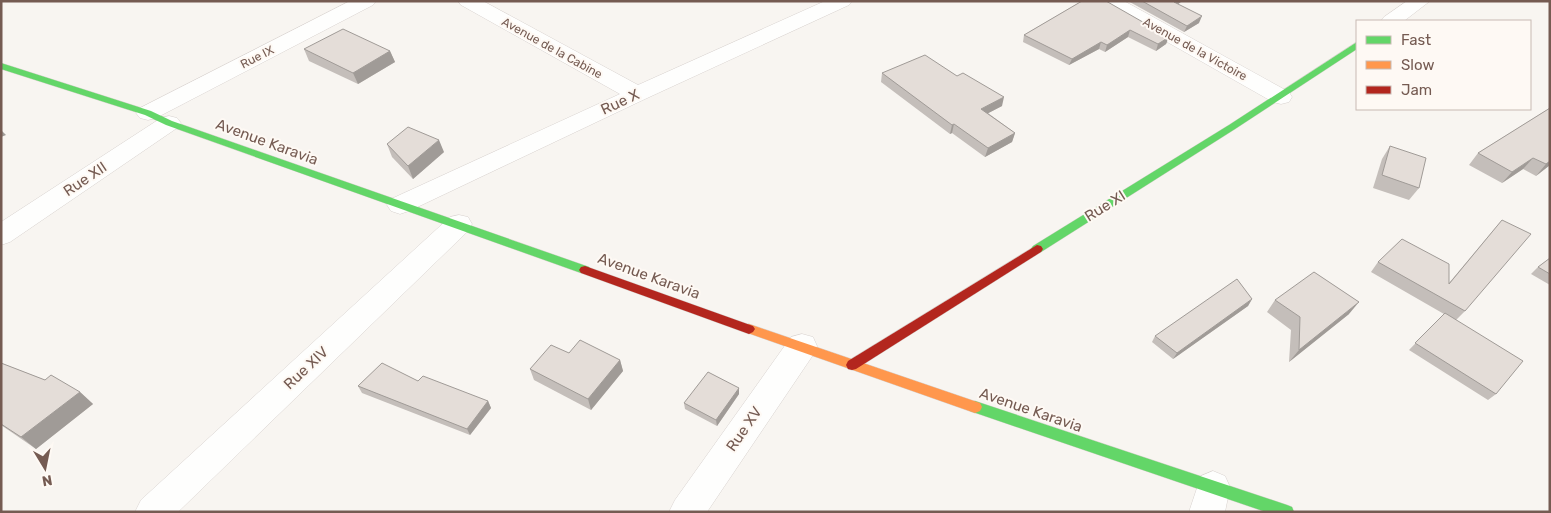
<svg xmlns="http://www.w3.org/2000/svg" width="1551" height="513" font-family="Rubik,sans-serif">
  <rect width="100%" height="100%" fill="#f8f5f1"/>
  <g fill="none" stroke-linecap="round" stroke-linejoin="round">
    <g stroke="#d8d2cf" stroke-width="1">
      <g id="street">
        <path d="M 350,1 L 376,1 L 373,5 L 156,118 L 148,120 L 140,118 L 136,113 L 140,108 Z"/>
        <path d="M 458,1 L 483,1 L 638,85 L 825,1 L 852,1 L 849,5 L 645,99 L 409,211 L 400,214 L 391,211 L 387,205 L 391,199 L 620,94 L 461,5 Z"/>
        <path d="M 1099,1 L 1124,1 L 1289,92 L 1292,97 L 1289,102 L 1281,104 L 1273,102 L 1102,5 Z"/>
        <path d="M 1407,1 L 1430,1 L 1404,21 L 1381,21 L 1384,17 Z"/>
        <path d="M 169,116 L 177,118 L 181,123 L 177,128 L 10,242 L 1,245 L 1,222 L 161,118 Z"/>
        <path d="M 459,215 L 468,217 L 472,224 L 468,231 L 178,512 L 135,512 L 141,500 L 450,217 Z"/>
        <path d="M 802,334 L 813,337 L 817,346 L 813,355 L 707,512 L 669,512 L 675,500 L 791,337 Z"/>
        <path d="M 1213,471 L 1225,476 L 1230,487 L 1225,512 L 1189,512 L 1201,476 Z"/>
      </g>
    </g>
    <g stroke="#d8d2ce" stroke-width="1">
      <g id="fast">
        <path d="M 1357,42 L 1357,49 L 1235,129 L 1041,252 L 1033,252 L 1031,249 L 1033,246 L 1229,125 Z"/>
        <path d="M 1,63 L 151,111 L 172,121 L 589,267 L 591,270 L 589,273 L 581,273 L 166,125 L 145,115 L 1,69 Z"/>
        <path d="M 975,401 L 1287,505 L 1292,507 L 1294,512 L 1266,512 L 970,411 L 968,407 L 970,403 Z"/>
      </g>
    </g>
    <g stroke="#d8d2ce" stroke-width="1">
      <path id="slow" d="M 749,324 L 980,403 L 982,407 L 980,411 L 975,413 L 745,332 L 743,329 L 745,326 Z"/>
    </g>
    <g stroke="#d8d2ce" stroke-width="1">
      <g id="jam">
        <path d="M 1037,245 L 1041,246 L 1043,249 L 1041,252 L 856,369 L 852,370 L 848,369 L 846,365 L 848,361 Z"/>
        <path d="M 585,266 L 753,326 L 755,329 L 753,332 L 749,334 L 581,273 L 579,270 L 581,267 Z"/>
      </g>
    </g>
    <use href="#street" fill="#fefefd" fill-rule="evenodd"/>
    <use href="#fast" fill="#63d668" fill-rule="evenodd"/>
    <use href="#slow" fill="#ff974d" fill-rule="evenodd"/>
    <use href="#jam" fill="#b3261e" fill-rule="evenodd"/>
  </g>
  <g fill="#c4beba">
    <path d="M 1082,1 L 1169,37 L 1166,44 L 1156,51 L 1128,37 L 1105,52 L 1099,49 L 1069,65 L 1023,42 L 1024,35 Z"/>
    <path d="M 1128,1 L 1182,1 L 1178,4 L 1199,23 L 1184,32 Z"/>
    <path d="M 304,49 L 390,51 L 395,62 L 358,84 L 309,61 Z"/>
    <path d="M 882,73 L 1002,106 L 988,113 L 1015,133 L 1012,142 L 985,157 L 952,133 L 950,134 L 881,82 Z"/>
    <path d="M 1550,108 L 1550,165 L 1536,176 L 1523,169 L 1502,183 L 1469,165 L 1478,153 Z"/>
    <path d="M 387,144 L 444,152 L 413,179 L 392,157 Z"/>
    <path d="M 1390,146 L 1419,188 L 1409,200 L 1373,188 L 1382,159 Z"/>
    <path d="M 1502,220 L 1465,311 L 1456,320 L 1496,394 L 1488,400 L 1409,350 L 1444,314 L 1371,272 L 1378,262 L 1449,283 Z"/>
    <path d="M 1550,258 L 1550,285 L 1531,274 L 1538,267 Z"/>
    <path d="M 1252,299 L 1248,306 L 1173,359 L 1152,342 L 1155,336 Z"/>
    <path d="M 1275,300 L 1349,314 L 1289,362 L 1291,330 L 1267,312 Z"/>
    <path d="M 569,353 L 620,360 L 623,371 L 591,410 L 534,380 L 530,369 Z"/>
    <path d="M 1,363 L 45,380 L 80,392 L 93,404 L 36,449 L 1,425 Z"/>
    <path d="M 418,381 L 488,401 L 491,408 L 470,435 L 362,393 L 358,386 Z"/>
    <path d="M 739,388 L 739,394 L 717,426 L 685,409 L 684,403 Z"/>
  </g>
  <g fill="#a09b97">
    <path d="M 1176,1 L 1182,1 L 1172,9 L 1174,2 Z"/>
    <path d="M 1202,16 L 1199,23 L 1184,32 L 1187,26 Z"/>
    <path d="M 1130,30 L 1128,37 L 1105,52 L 1107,45 Z"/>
    <path d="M 1169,37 L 1166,44 L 1156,51 L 1158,44 Z"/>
    <path d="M 1101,42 L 1099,49 L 1069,65 L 1072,59 Z"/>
    <path d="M 390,51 L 395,62 L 358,84 L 353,73 Z"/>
    <path d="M 1004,97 L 1002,106 L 979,118 L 981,109 Z"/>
    <path d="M 954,124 L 952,133 L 950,134 L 952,125 Z"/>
    <path d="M 1,130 L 6,135 L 1,137 Z"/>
    <path d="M 1015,133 L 1012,142 L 985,157 L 988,148 Z"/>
    <path d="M 439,140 L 444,152 L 413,179 L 408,166 Z"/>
    <path d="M 1533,158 L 1523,169 L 1502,183 L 1512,172 Z"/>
    <path d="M 1550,161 L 1550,165 L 1536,176 L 1546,164 Z"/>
    <path d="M 1252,299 L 1248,306 L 1173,359 L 1177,353 Z"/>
    <path d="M 1359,302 L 1349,314 L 1289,362 L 1299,350 Z"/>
    <path d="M 620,360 L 623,371 L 591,410 L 588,399 Z"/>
    <path d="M 739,388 L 739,394 L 717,426 L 716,420 Z"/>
    <path d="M 80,392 L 93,404 L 36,449 L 21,437 Z"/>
    <path d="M 488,401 L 491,408 L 470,435 L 467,429 Z"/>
  </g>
  <g fill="#e4ddd8" stroke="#a09b97">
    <path d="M 1082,1 L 1106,1 L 1169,37 L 1158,44 L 1130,30 L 1107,45 L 1101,42 L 1072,59 L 1024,35 Z"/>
    <path d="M 1142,1 L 1176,1 L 1174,2 L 1202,16 L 1187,26 Z"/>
    <path d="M 343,29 L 390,51 L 353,73 L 304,49 Z"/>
    <path d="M 925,55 L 957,76 L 963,73 L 1004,97 L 981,109 L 1015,133 L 988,148 L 954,124 L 952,125 L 882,73 Z"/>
    <path d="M 1550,108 L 1550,161 L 1546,164 L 1533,158 L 1512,172 L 1478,153 Z"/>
    <path d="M 408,127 L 439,140 L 408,166 L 387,144 Z"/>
    <path d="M 1390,146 L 1426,158 L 1419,188 L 1382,175 Z"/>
    <path d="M 1502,220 L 1531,234 L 1465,311 L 1378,262 L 1402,239 L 1449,264 L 1449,284 Z"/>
    <path d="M 1550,258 L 1550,274 L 1538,267 Z"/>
    <path d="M 1314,272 L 1359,302 L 1299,350 L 1300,317 L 1275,300 Z"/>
    <path d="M 1237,279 L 1252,299 L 1177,353 L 1155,336 Z"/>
    <path d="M 1445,313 L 1523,361 L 1496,394 L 1415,343 Z"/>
    <path d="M 580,340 L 620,360 L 588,399 L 530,369 L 551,345 L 569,353 Z"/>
    <path d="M 1,363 L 45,380 L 51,375 L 80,392 L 21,437 L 1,424 Z"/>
    <path d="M 382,363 L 418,381 L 423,376 L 488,401 L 467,429 L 358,386 Z"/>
    <path d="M 708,372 L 739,388 L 716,420 L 684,403 Z"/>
  </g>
  <g text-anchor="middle" stroke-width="4" stroke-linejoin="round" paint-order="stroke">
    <g font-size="12" fill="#755b52" stroke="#fef9f4">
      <text transform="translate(552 48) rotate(29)" y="4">Avenue de la Cabine</text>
      <text transform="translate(1195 49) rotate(29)" y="4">Avenue de la Victoire</text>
      <text transform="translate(257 57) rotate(-27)" y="4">Rue IX</text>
    </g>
    <g font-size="15" fill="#755b52" stroke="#fef9f4">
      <text transform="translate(620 102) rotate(-25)" y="5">Rue X</text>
      <text transform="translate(267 142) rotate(20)" y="5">Avenue Karavia</text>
      <text transform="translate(85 179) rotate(-34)" y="5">Rue XII</text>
      <text transform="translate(1105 206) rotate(-32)" y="5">Rue XI</text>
      <text transform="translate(649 276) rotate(20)" y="5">Avenue Karavia</text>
      <text transform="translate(306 368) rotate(-43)" y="5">Rue XIV</text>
      <text transform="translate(1031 410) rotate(19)" y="5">Avenue Karavia</text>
      <text transform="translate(744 429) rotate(-55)" y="5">Rue XV</text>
    </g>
  </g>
  <rect width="1551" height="513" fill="none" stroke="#755b52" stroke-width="5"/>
  <rect x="1356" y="20" width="175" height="90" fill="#fef9f4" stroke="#c7bab3"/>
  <rect x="1366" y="36" width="25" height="8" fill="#63d668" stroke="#c7bab3"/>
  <text x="1401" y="45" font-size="15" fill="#755b52">Fast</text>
  <rect x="1366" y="61" width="25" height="8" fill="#ff974d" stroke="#c7bab3"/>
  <text x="1401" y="70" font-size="15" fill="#755b52">Slow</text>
  <rect x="1366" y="86" width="25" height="8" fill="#b3261e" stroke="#c7bab3"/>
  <text x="1401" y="95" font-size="15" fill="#755b52">Jam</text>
  <g transform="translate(45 468) rotate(170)" stroke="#fef9f4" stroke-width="4" paint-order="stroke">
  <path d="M0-4L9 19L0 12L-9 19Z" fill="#755b52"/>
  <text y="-8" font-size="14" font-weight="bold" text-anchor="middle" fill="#755b52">N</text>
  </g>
</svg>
